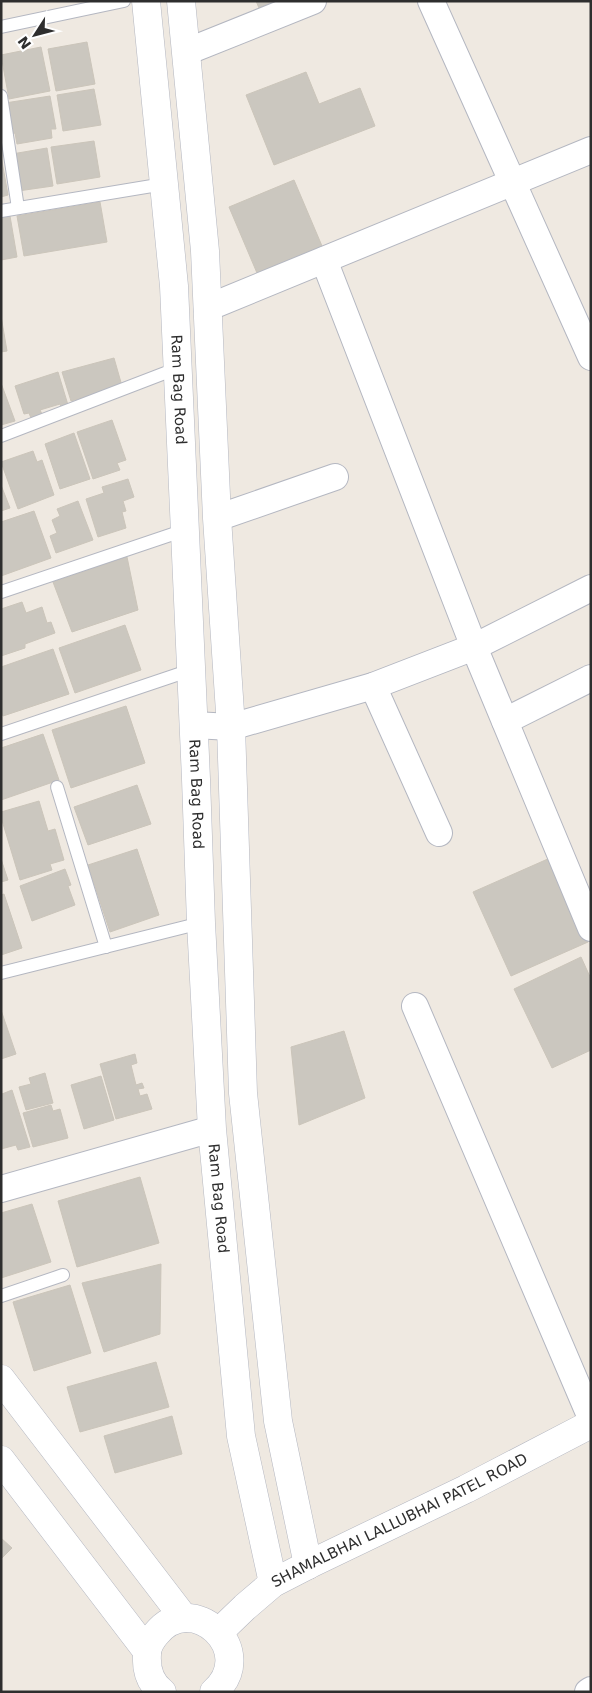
<svg xmlns="http://www.w3.org/2000/svg" width="592" height="1693" font-family="'DejaVu Sans',sans-serif">
  <rect width="100%" height="100%" fill="#efe9e1"/>
  <g fill="#cbc7bf" stroke="#cbc5ba">
    <path d="M 256,1 L 277,1 L 259,8 Z"/>
    <path d="M 87,42 L 95,84 L 56,91 L 48,49 Z"/>
    <path d="M 41,47 L 50,91 L 9,99 L 1,55 Z"/>
    <path d="M 306,72 L 319,104 L 360,88 L 375,126 L 274,165 L 246,95 Z"/>
    <path d="M 94,89 L 101,125 L 63,131 L 57,95 Z"/>
    <path d="M 50,96 L 56,129 L 51,129 L 52,138 L 17,144 L 15,133 L 10,134 L 5,103 Z"/>
    <path d="M 94,141 L 100,177 L 57,184 L 51,147 Z"/>
    <path d="M 47,148 L 53,186 L 18,191 L 12,154 Z"/>
    <path d="M 1,156 L 8,195 L 1,197 Z"/>
    <path d="M 294,180 L 322,246 L 257,273 L 229,207 Z"/>
    <path d="M 100,202 L 107,242 L 24,256 L 17,216 Z"/>
    <path d="M 10,216 L 17,257 L 1,260 L 1,217 Z"/>
    <path d="M 1,316 L 7,351 L 1,352 Z"/>
    <path d="M 114,358 L 122,386 L 71,401 L 62,372 Z"/>
    <path d="M 58,372 L 68,405 L 61,407 L 60,404 L 40,410 L 42,414 L 31,418 L 29,413 L 24,414 L 15,386 Z"/>
    <path d="M 1,383 L 15,421 L 1,425 Z"/>
    <path d="M 112,420 L 126,460 L 117,463 L 120,470 L 93,479 L 77,432 Z"/>
    <path d="M 74,433 L 90,479 L 60,489 L 45,444 Z"/>
    <path d="M 33,451 L 37,462 L 42,460 L 54,495 L 18,509 L 1,462 Z"/>
    <path d="M 128,479 L 134,497 L 123,501 L 126,511 L 122,512 L 126,528 L 98,537 L 86,499 L 104,493 L 102,487 Z"/>
    <path d="M 1,485 L 10,508 L 1,511 Z"/>
    <path d="M 78,501 L 93,540 L 56,553 L 50,536 L 57,533 L 52,520 L 60,516 L 57,509 Z"/>
    <path d="M 34,511 L 51,558 L 1,576 L 1,522 Z"/>
    <path d="M 127,557 L 138,610 L 72,632 L 53,582 Z"/>
    <path d="M 22,602 L 26,613 L 42,607 L 47,623 L 51,622 L 55,633 L 25,644 L 25,648 L 1,656 L 1,609 Z"/>
    <path d="M 125,625 L 141,670 L 75,693 L 59,648 Z"/>
    <path d="M 53,649 L 69,694 L 3,716 L 1,711 L 1,667 Z"/>
    <path d="M 126,706 L 145,763 L 71,788 L 52,730 Z"/>
    <path d="M 43,734 L 59,780 L 1,800 L 1,748 Z"/>
    <path d="M 137,785 L 151,824 L 88,845 L 74,807 Z"/>
    <path d="M 39,801 L 48,831 L 55,829 L 64,860 L 50,864 L 52,870 L 20,880 L 1,817 L 1,812 Z"/>
    <path d="M 137,849 L 159,915 L 110,932 L 88,865 Z"/>
    <path d="M 550,858 L 588,942 L 511,976 L 473,892 Z"/>
    <path d="M 1,859 L 8,880 L 1,882 Z"/>
    <path d="M 65,869 L 71,885 L 68,886 L 75,905 L 32,921 L 20,886 Z"/>
    <path d="M 4,894 L 22,948 L 1,955 L 1,895 Z"/>
    <path d="M 581,957 L 591,979 L 591,1050 L 552,1068 L 514,989 Z"/>
    <path d="M 1,1010 L 16,1054 L 1,1059 Z"/>
    <path d="M 344,1031 L 365,1098 L 299,1125 L 291,1047 Z"/>
    <path d="M 135,1054 L 137,1063 L 131,1065 L 136,1085 L 142,1083 L 144,1088 L 138,1089 L 140,1096 L 147,1094 L 152,1109 L 116,1119 L 100,1064 Z"/>
    <path d="M 45,1073 L 53,1103 L 26,1110 L 19,1087 L 31,1084 L 29,1078 Z"/>
    <path d="M 101,1076 L 114,1120 L 84,1129 L 71,1085 Z"/>
    <path d="M 12,1090 L 30,1147 L 18,1150 L 16,1145 L 1,1149 L 1,1092 L 2,1094 Z"/>
    <path d="M 51,1105 L 53,1111 L 60,1109 L 68,1138 L 33,1147 L 23,1113 Z"/>
    <path d="M 140,1177 L 159,1243 L 77,1267 L 58,1201 Z"/>
    <path d="M 32,1204 L 51,1262 L 1,1278 L 1,1213 Z"/>
    <path d="M 161,1264 L 160,1334 L 104,1352 L 82,1283 Z"/>
    <path d="M 70,1285 L 91,1353 L 34,1371 L 13,1302 Z"/>
    <path d="M 156,1362 L 169,1407 L 80,1432 L 67,1387 Z"/>
    <path d="M 172,1416 L 182,1454 L 115,1473 L 104,1436 Z"/>
    <path d="M 1,1538 L 12,1548 L 1,1559 Z"/>
  </g>
  <g fill="none" stroke-linecap="round" stroke-linejoin="round">
    <g stroke="#b4b7c1" stroke-width="14">
      <g id="service">
        <path d="M 1,27 L 124,1"/>
        <path d="M 1,96 L 18,208"/>
        <path d="M 1,211 L 164,184"/>
        <path d="M 1,436 L 178,368"/>
        <path d="M 1,592 L 185,530"/>
        <path d="M 1,734 L 191,670"/>
        <path d="M 57,787 L 106,947"/>
        <path d="M 1,973 L 201,923"/>
        <path d="M 1,1296 L 63,1275"/>
      </g>
    </g>
    <g stroke="#b4b7c1" stroke-width="28">
      <g id="minor">
        <path d="M 431,1 L 591,357"/>
        <path d="M 186,52 L 313,1"/>
        <path d="M 324,260 L 474,647 L 591,928"/>
        <path d="M 207,308 L 591,150"/>
        <path d="M 217,518 L 335,477"/>
        <path d="M 373,686 L 439,833"/>
        <path d="M 505,721 L 591,678"/>
        <path d="M 194,725 L 231,727 L 373,686 L 474,647 L 591,588"/>
        <path d="M 415,1006 L 591,1418"/>
        <path d="M 1,1189 L 212,1129"/>
        <path d="M 588,1692 L 591,1690"/>
      </g>
    </g>
    <g stroke="#b4b7c1" stroke-width="29">
      <g id="tertiary">
        <path id="s1" d="M 146,1 L 174,286 L 196,779 L 201,923 L 212,1129 L 241,1436 L 273,1583"/>
        <path d="M 181,1 L 205,251 L 217,518 L 231,727 L 243,1093 L 278,1421 L 308,1565"/>
        <path d="M 1,1379 L 184,1618"/>
        <path d="M 1,1460 L 147,1651"/>
      </g>
    </g>
    <g stroke="#b4b7c1" stroke-width="29">
      <g id="secondary">
        <path id="s2" d="M 219,1632 L 245,1607 L 273,1583 L 308,1565 L 466,1489 L 591,1424"/>
        <path d="M 162,1692 C 150,1683 146,1669 147,1654 C 147,1647 151,1640 156,1634 C 192,1588 260,1651 214,1692"/>
      </g>
    </g>
    <use href="#service" stroke="#fff" stroke-width="12"/>
    <use href="#minor" stroke="#fff" stroke-width="26"/>
    <use href="#tertiary" stroke="#fff" stroke-width="28"/>
    <use href="#secondary" stroke="#fff" stroke-width="28"/>
  </g>
  <g text-anchor="middle" stroke-width="4" stroke-linejoin="round" paint-order="stroke">
    <g font-size="15" fill="#2e2e2e" stroke="#fff">
      <text dy="5" stroke="none"><textPath href="#s1" startOffset="390">Ram Bag Road</textPath></text>
      <text dy="5" stroke="none"><textPath href="#s1" startOffset="795">Ram Bag Road</textPath></text>
      <text dy="5" stroke="none"><textPath href="#s1" startOffset="1200">Ram Bag Road</textPath></text>
      <text dy="5" stroke="none"><textPath href="#s2" startOffset="214">SHAMALBHAI LALLUBHAI PATEL ROAD</textPath></text>
    </g>
  </g>
  <rect width="592" height="1693" fill="none" stroke="#2e2e2e" stroke-width="5"/>
  <g transform="translate(35 35) rotate(234)" stroke="#ffffff" stroke-width="4" paint-order="stroke">
  <path d="M0-4L9 19L0 12L-9 19Z" fill="#2e2e2e"/>
  <text y="-8" font-size="14" font-weight="bold" text-anchor="middle" fill="#2e2e2e">N</text>
  </g>
</svg>
